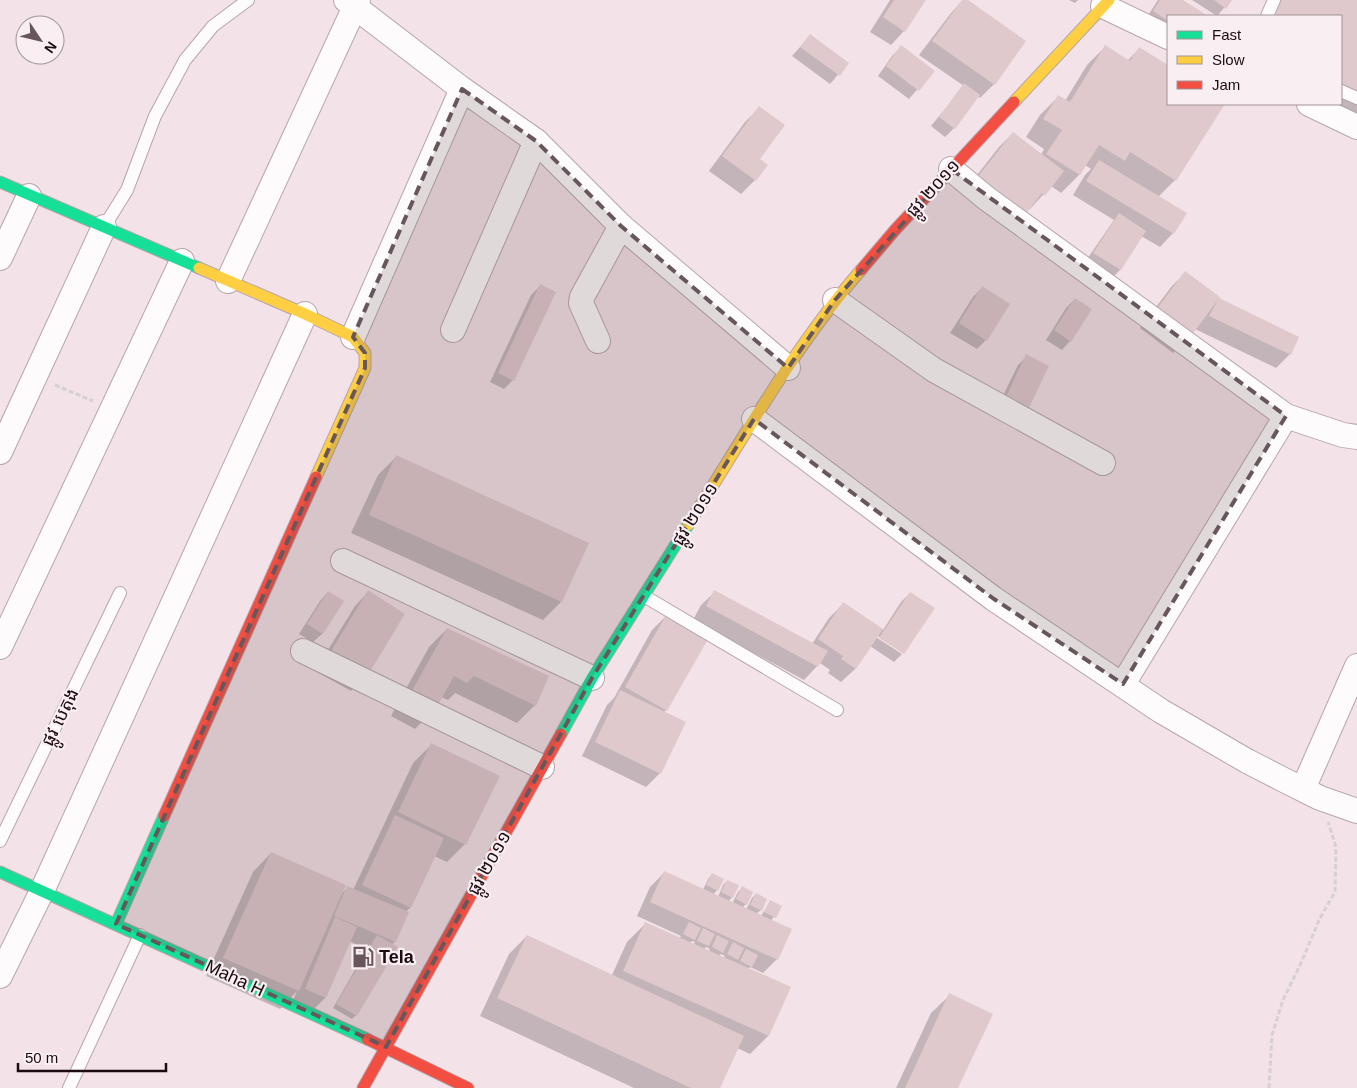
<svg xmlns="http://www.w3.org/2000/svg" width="1357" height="1088" font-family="Helvetica,'Noto Sans Khmer',sans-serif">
  <rect width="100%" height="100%" fill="#f3e2e7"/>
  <g fill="#0003" fill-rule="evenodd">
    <path d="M 890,0 L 925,0 L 904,31 L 891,45 L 870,32 Z"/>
    <path d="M 963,0 L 966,0 L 1024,41 L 994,84 L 980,98 L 978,96 L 954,128 L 945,137 L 931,126 L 964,86 L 919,55 L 951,13 Z"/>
    <path d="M 1069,0 L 1078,0 L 1075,3 Z"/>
    <path d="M 1158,0 L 1181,0 L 1205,16 L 1168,16 L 1168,36 L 1145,20 Z"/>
    <path d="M 1192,0 L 1231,0 L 1217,16 Z"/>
    <path d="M 1357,0 L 1357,120 L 1324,104 L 1341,104 L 1341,16 L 1263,16 Z"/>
    <path d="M 810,36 L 848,63 L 830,84 L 792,56 Z"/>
    <path d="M 901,47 L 933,71 L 909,99 L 878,76 L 892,56 Z"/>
    <path d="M 1105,47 L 1127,61 L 1139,49 L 1168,66 L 1168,104 L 1223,104 L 1175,180 L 1158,197 L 1173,233 L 1160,247 L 1141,236 L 1120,270 L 1111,279 L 1085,262 L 1114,220 L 1073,195 L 1085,175 L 1091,169 L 1085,165 L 1079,175 L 1061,193 L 1051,186 L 1030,209 L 963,193 L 999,147 L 1013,133 L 1041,155 L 1044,149 L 1026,137 L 1040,115 L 1058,97 L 1065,101 L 1087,65 Z"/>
    <path d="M 759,108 L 758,160 L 766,166 L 755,180 L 741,194 L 709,171 L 745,122 Z"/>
    <path d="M 1185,273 L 1290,354 L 1276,368 L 1195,329 L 1173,353 L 1140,328 L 1172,286 Z"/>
    <path d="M 540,286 L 513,380 L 504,389 L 490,382 L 531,295 Z"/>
    <path d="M 982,288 L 1009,305 L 986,340 L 977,349 L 950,333 L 973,297 Z"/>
    <path d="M 1075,299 L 1070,341 L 1062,350 L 1046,340 L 1066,308 Z"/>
    <path d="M 1027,356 L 1047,366 L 995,412 L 1018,365 Z"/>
    <path d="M 396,457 L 561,602 L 543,620 L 351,533 L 378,475 Z"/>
    <path d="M 328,592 L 322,634 L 313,642 L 299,634 L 320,601 Z"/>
    <path d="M 368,592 L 365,677 L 351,691 L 315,671 L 355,606 Z"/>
    <path d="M 715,592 L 812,644 L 829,618 L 843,604 L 883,630 L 901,602 L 910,593 L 903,652 L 875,634 L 874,636 L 902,654 L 894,662 L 870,646 L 855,669 L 841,682 L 828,673 L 830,670 L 820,663 L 804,680 L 693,620 L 701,605 Z"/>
    <path d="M 666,616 L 666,710 L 664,712 L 660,773 L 646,787 L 582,756 L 607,705 L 614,698 L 652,630 Z"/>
    <path d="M 447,629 L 535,705 L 517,723 L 455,693 L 448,700 L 441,697 L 433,711 L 415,729 L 391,716 L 429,647 Z"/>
    <path d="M 431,745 L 465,844 L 447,862 L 434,856 L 410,908 L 405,912 L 395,941 L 392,945 L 356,1015 L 352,1019 L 333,1008 L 367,949 L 349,941 L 325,998 L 312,1011 L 292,1003 L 297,991 L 280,1009 L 206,976 L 253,872 L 271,853 L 340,895 L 347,888 L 353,890 L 413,763 Z"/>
    <path d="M 664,873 L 703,890 L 708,879 L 712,874 L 717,890 L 713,895 L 718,897 L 723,885 L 727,881 L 732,897 L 728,902 L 732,904 L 738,892 L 742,888 L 746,904 L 742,908 L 746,910 L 752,898 L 756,894 L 766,899 L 761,910 L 756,914 L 761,916 L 770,902 L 780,907 L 771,921 L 777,959 L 763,973 L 750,967 L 748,969 L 790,988 L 768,1036 L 750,1054 L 737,1048 L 718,1088 L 634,1088 L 480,1016 L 509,954 L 527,936 L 612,975 L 627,942 L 645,924 L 679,939 L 681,936 L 637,916 L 650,887 ZM 692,941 L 695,942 L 693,945 L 689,943 ZM 706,947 L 710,949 L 708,952 L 703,950 ZM 721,954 L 725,956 L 724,958 L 718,956 Z"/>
    <path d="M 950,995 L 956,1088 L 896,1088 L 931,1013 Z"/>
  </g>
  <g fill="#dfc9cc">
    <path d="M 894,0 L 926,0 L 905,32 L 883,17 Z"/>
    <path d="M 962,0 L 968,0 L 1026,41 L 995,85 L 932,41 Z"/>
    <path d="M 1160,0 L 1183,0 L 1208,16 L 1168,16 L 1168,21 L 1153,11 Z"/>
    <path d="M 1214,0 L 1232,0 L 1226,9 Z"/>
    <path d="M 1279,0 L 1357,0 L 1357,93 L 1341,85 L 1341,16 L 1271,16 Z"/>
    <path d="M 810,34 L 849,63 L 840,76 L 800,47 Z"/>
    <path d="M 901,45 L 935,71 L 919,91 L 886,66 Z"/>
    <path d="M 1105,45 L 1130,61 L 1139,47 L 1168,65 L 1168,104 L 1225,104 L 1176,181 L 1130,152 L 1125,161 L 1099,145 L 1080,175 L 1046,154 L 1062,130 L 1043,119 L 1058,95 L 1070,102 Z"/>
    <path d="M 964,83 L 980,95 L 955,129 L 939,117 Z"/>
    <path d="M 759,106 L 785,125 L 760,159 L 768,165 L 756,181 L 722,156 Z"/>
    <path d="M 1013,132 L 1064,171 L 1045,196 L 1042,193 L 1024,216 L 976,179 Z"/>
    <path d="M 1099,160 L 1187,213 L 1174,234 L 1086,181 Z"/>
    <path d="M 1119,213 L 1146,231 L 1121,270 L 1093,253 Z"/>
    <path d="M 1185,271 L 1220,297 L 1188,340 L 1153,314 Z"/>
    <path d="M 540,284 L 556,292 L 514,381 L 498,373 Z"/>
    <path d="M 982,286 L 1010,304 L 987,341 L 959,323 Z"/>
    <path d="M 1075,298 L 1092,309 L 1071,342 L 1054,330 Z"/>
    <path d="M 1219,298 L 1299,337 L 1291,355 L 1209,316 Z"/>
    <path d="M 1026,354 L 1049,366 L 1026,414 L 1003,403 Z"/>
    <path d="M 396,455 L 589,543 L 562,602 L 369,515 Z"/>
    <path d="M 368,590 L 405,614 L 366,678 L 327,658 Z"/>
    <path d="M 714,590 L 828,651 L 818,667 L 706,606 Z"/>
    <path d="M 328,591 L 344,601 L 323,634 L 307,624 Z"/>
    <path d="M 910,592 L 935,608 L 904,654 L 879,638 Z"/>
    <path d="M 843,602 L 883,629 L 856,669 L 841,659 L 843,656 L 818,639 Z"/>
    <path d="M 666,615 L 708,639 L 667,711 L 625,687 Z"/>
    <path d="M 447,628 L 549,676 L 536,706 L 474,676 L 467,683 L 454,676 L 434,712 L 408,698 Z"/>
    <path d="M 620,690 L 686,722 L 661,774 L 595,742 Z"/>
    <path d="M 431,743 L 500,776 L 466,845 L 398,812 Z"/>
    <path d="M 395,815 L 444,838 L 411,908 L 362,885 Z"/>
    <path d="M 271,852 L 346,885 L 299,991 L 223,958 Z"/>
    <path d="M 664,871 L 792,929 L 778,960 L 650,902 Z"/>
    <path d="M 712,873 L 724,879 L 718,891 L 706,885 Z"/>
    <path d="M 727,880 L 739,885 L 733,898 L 721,892 Z"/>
    <path d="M 347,886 L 409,912 L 396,942 L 334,916 Z"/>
    <path d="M 742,886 L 753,892 L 747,905 L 736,899 Z"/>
    <path d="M 756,893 L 767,899 L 762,911 L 750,905 Z"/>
    <path d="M 770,900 L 782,906 L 776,918 L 764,912 Z"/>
    <path d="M 335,917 L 357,927 L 326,998 L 305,989 Z"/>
    <path d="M 645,922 L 791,987 L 769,1036 L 623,971 Z"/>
    <path d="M 689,922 L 701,928 L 695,940 L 683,934 Z"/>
    <path d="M 703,928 L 715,934 L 709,946 L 697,941 Z"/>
    <path d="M 377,935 L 398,947 L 357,1016 L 336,1004 Z"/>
    <path d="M 527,935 L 744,1036 L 720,1088 L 691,1088 L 497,998 Z"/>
    <path d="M 717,935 L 729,941 L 723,953 L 712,947 Z"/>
    <path d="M 733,942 L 744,948 L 738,960 L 727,954 Z"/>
    <path d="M 746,949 L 758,955 L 752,967 L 740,961 Z"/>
    <path d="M 949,993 L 993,1014 L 958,1088 L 905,1088 Z"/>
  </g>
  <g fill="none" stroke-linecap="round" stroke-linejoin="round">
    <g stroke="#b6a6ab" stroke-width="14">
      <g id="lane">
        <path d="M 1267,16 L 1274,0"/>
        <path d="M 1341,91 L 1357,98"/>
        <path d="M 104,227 L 127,190 L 155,116 L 185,60 L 213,26 L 248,0"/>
        <path d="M 644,596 L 837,710"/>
        <path d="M 0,841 L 120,593"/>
        <path d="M 69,1088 L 140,935"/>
      </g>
    </g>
    <g stroke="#b6a6ab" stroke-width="26">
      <g id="street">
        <path d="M 346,0 L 462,89 L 536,141 L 621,226 L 788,368"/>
        <path d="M 1103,6 L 1168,37"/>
        <path d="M 1309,104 L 1357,127"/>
        <path d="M 951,169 L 986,198 L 1286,416 L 1343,435 L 1357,437"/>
        <path d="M 0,258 L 29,196"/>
        <path d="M 228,281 L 358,0"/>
        <path d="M 835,300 L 934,370 L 1103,463"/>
        <path d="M 453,330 L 536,141"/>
        <path d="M 353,337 L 462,89"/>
        <path d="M 598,341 L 581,303 L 582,297 L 621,226"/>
        <path d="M 754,419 L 994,599 L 1161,711 L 1247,761 L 1282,779 L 1320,798 L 1357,811"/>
        <path d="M 0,452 L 104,227"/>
        <path d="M 343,561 L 592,678"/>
        <path d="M 0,647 L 182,261"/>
        <path d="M 303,651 L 542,767"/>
        <path d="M 1123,684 L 1286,416"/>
        <path d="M 1303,789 L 1357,666"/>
        <path d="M 0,976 L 42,891 L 305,314"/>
      </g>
    </g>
    <g stroke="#b6a6ab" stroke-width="13">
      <g id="fast">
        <path d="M 0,182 L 199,268"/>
        <path d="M 561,734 L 592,678 L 688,525"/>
        <path d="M 0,872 L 367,1039"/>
        <path d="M 116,924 L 164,816"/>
      </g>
    </g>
    <g stroke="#b6a6ab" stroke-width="13">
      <g id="slow">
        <path d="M 1014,102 L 1109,0"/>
        <path d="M 199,268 L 305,314 L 353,337 L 365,353 L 365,368 L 316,477"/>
        <path d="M 688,525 C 743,439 794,347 861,270"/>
      </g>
    </g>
    <g stroke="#b6a6ab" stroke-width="13">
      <g id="jam">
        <path d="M 861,270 L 895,230 L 1014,102"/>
        <path d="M 164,816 L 316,477"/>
        <path d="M 367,1039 L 468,1088"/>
        <path d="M 363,1088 L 561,734"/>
      </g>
    </g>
    <g stroke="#d6d0d2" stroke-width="3" stroke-dasharray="5 2.5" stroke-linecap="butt">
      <path d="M 55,385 L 93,401"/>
      <path d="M 1269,1088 L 1272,1035 L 1283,1000 L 1301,963 L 1320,918 L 1335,892 L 1336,847 L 1328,822"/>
    </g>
    <use href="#lane" stroke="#fdfbfb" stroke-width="12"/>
    <use href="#street" stroke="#fdfbfb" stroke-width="24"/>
    <use href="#fast" stroke="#16e098" stroke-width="11"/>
    <use href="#slow" stroke="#ffcf43" stroke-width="11"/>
    <use href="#jam" stroke="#f24e42" stroke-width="11"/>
  </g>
  <path fill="#67565c" fill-opacity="0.2" stroke="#67565c" stroke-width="4" stroke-dasharray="10 6" stroke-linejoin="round" d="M 462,89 L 536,141 L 621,226 L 788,368 L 835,300 L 951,169 L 1286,416 L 1123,684 L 994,599 L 754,419 L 592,678 L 386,1047 L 116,924 L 365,368 L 365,353 L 353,337 Z"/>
  <defs>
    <g id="fuel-bare" transform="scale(1.725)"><path d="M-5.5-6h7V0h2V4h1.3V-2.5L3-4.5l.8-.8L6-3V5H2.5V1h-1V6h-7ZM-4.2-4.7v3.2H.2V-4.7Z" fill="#67565c" stroke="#f9eef1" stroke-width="2.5" paint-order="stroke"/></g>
  </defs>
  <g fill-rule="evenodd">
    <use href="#fuel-bare" x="363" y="957"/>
  </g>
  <g text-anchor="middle" stroke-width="4.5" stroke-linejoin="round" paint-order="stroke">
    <g font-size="18" fill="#1c0b11" stroke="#f9eef1">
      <text transform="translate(933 188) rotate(-48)" y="6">ផ្លូវ ២០១១</text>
      <text transform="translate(695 514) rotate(-58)" y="6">ផ្លូវ ២០១១</text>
      <text transform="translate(60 717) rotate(-64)" y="6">ផ្លូវ បេតុង</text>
      <text transform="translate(489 863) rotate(-61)" y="6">ផ្លូវ ២០១១</text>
      <text transform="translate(235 978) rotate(25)" y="6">Maha H</text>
    </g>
    <g font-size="18" font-weight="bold" fill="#1c0b11" stroke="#f9eef1" text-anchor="start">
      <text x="379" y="963">Tela</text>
    </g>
  </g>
  <rect x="1167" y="15" width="175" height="90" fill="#f9eef1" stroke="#a19397"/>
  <rect x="1177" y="31" width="25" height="8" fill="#16e098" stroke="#a19397"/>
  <text x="1212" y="40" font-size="15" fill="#1c0b11">Fast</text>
  <rect x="1177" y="56" width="25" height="8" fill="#ffcf43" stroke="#a19397"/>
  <text x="1212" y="65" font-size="15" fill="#1c0b11">Slow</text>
  <rect x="1177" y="81" width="25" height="8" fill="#f24e42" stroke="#a19397"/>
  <text x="1212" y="90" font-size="15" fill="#1c0b11">Jam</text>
  <g transform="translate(40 40) rotate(125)"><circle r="24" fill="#f9eef1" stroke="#a19397"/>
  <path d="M0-4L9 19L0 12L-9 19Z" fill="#67565c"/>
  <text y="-8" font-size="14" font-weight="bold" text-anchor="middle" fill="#1c0b11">N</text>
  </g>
  <path d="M18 1063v8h148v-8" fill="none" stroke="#1c0b11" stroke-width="2.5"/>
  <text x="25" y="1063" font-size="15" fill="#1c0b11" stroke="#f9eef1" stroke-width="4" paint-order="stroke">50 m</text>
</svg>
